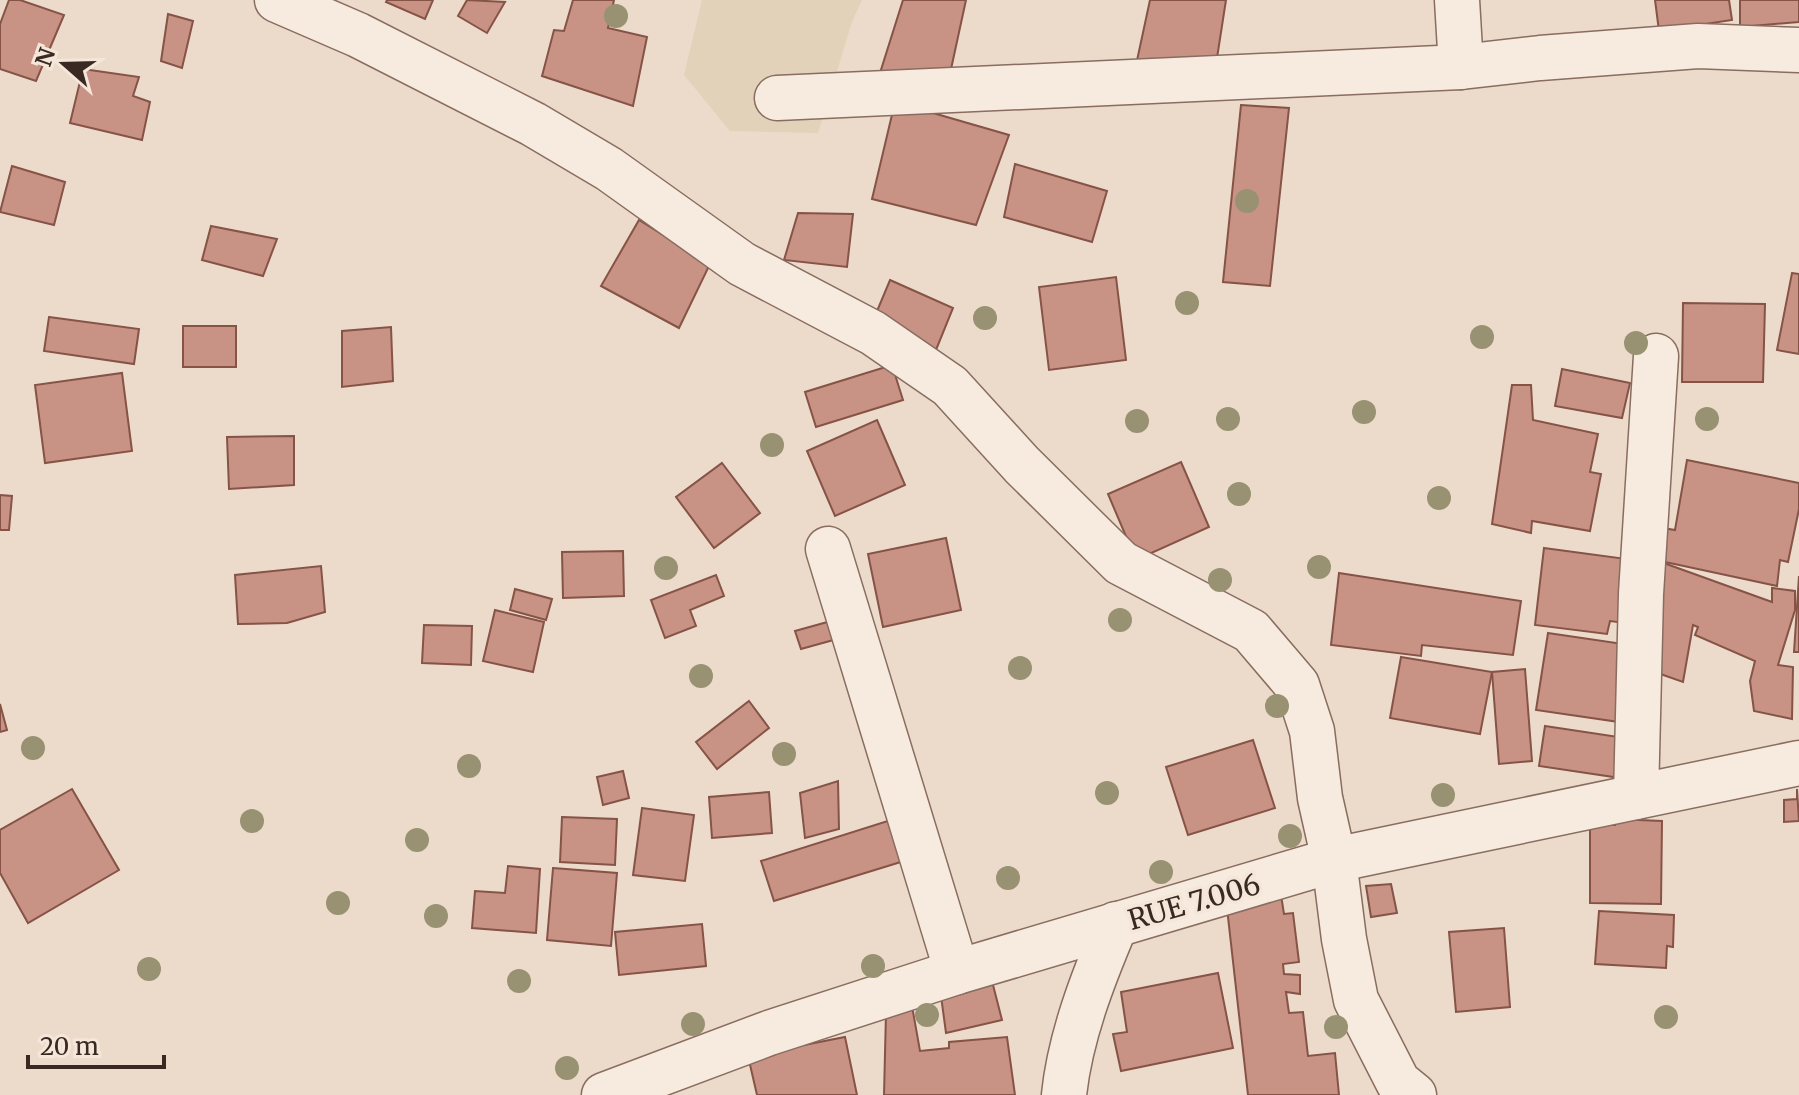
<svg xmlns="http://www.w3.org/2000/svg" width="1799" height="1095" font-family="Merriweather,serif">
  <rect width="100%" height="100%" fill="#ecdbcb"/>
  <path fill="#e2d2b9" d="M 702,0 L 862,0 L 852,22 L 818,133 L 730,131 L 684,75 Z"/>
  <g fill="#c89284" stroke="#865347" stroke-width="2">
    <path d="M 9,0 L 20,0 L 64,15 L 36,81 L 0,69 L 0,24 Z"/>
    <path d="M 387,0 L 433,0 L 425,19 L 386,2 Z"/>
    <path d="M 467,0 L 505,2 L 487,33 L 458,16 Z"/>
    <path d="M 573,0 L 614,0 L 608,28 L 647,37 L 633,106 L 542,76 L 554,30 L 564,31 Z"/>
    <path d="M 903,0 L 966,0 L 948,83 L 880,73 Z"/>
    <path d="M 1150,0 L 1226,0 L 1215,71 L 1136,65 Z"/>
    <path d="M 1655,0 L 1729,0 L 1732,20 L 1659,31 Z"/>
    <path d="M 1740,0 L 1799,0 L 1799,22 L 1740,27 Z"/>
    <path d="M 168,14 L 193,21 L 182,68 L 161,61 Z"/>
    <path d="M 83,69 L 139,77 L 133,96 L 150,102 L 142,140 L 70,123 Z"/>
    <path d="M 895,102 L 1009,135 L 976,225 L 872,199 Z"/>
    <path d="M 1241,105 L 1289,108 L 1270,286 L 1223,282 Z"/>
    <path d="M 1015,164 L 1107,191 L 1092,242 L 1004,217 Z"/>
    <path d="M 12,166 L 65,182 L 54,225 L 0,212 Z"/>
    <path d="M 798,213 L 853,214 L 847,267 L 784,260 Z"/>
    <path d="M 639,220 L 710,264 L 679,328 L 601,286 Z"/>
    <path d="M 211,226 L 277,239 L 263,276 L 202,260 Z"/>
    <path d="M 1792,273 L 1799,274 L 1799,354 L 1777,350 Z"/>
    <path d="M 1116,277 L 1126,360 L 1049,370 L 1039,287 Z"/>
    <path d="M 890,280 L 953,308 L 936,350 L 872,323 Z"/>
    <path d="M 1683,303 L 1765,304 L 1763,382 L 1682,382 Z"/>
    <path d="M 49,317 L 139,329 L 134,364 L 44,351 Z"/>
    <rect x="183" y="326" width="53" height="41"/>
    <path d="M 391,327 L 393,381 L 342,387 L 342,331 Z"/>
    <path d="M 892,365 L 903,400 L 816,427 L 805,392 Z"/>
    <path d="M 1562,369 L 1630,383 L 1622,418 L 1555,406 Z"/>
    <path d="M 122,373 L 132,451 L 45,463 L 35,385 Z"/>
    <path d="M 1512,385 L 1531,385 L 1533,420 L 1598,434 L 1590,472 L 1601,474 L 1590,531 L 1532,521 L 1531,533 L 1492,524 Z"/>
    <path d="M 877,420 L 905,485 L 835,516 L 807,451 Z"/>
    <path d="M 294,436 L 294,485 L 229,489 L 227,437 Z"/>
    <path d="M 1687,460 L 1799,483 L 1799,509 L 1788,562 L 1780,560 L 1777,586 L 1651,559 L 1657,527 L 1675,530 Z"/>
    <path d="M 1181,462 L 1209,527 L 1136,560 L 1108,494 Z"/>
    <path d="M 722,463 L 760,513 L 714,548 L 676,497 Z"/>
    <path d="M 0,495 L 12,496 L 9,530 L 0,530 Z"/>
    <path d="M 946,538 L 961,610 L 883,627 L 868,554 Z"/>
    <path d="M 1544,548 L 1634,560 L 1625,623 L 1610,621 L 1607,634 L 1535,625 Z"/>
    <path d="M 623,551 L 624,596 L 563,598 L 562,552 Z"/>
    <path d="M 1661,562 L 1772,602 L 1772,588 L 1795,591 L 1795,610 L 1778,665 L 1793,667 L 1792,719 L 1754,711 L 1750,681 L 1755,661 L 1695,635 L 1698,627 L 1693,625 L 1683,682 L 1649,670 Z"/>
    <path d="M 321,566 L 325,612 L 287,623 L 238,624 L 235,575 Z"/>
    <path d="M 1339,573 L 1521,601 L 1513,655 L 1422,645 L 1421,656 L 1331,645 Z"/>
    <path d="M 716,575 L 724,596 L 690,610 L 696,626 L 665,638 L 651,600 Z"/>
    <path d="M 1799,576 L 1799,652 L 1794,652 Z"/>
    <path d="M 515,589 L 552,599 L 546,620 L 510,610 Z"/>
    <path d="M 495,610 L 544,622 L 533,672 L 483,661 Z"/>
    <path d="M 831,621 L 837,639 L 801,649 L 795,631 Z"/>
    <path d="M 424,625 L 472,626 L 471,665 L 422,663 Z"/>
    <path d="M 1548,633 L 1637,646 L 1626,723 L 1536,710 Z"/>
    <path d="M 1401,657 L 1492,672 L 1480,734 L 1390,718 Z"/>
    <path d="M 1525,669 L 1532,761 L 1499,764 L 1492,672 Z"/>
    <path d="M 749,701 L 769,728 L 717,769 L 696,742 Z"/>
    <path d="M 0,704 L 7,730 L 0,732 Z"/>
    <path d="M 1545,726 L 1632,739 L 1627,779 L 1539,766 Z"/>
    <path d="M 1253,740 L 1275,808 L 1188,835 L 1166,767 Z"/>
    <path d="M 623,771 L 629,798 L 603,805 L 597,777 Z"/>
    <path d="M 838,781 L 839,829 L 805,838 L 800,793 Z"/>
    <path d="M 72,789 L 119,870 L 28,923 L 0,873 L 0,830 Z"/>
    <path d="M 1797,789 L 1799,821 L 1784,822 L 1784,800 L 1797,799 Z"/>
    <path d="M 769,792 L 772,833 L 712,838 L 709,797 Z"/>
    <path d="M 642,808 L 694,815 L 685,881 L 633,875 Z"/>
    <path d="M 562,817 L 617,819 L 615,865 L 560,862 Z"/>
    <path d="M 894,819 L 904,861 L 774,901 L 761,861 Z"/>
    <path d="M 1615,819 L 1662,821 L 1661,904 L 1590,903 L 1590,824 L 1615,825 Z"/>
    <path d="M 508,866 L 540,869 L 536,933 L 472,928 L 475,891 L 505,893 Z"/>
    <path d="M 553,868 L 617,873 L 611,946 L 547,940 Z"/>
    <path d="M 1391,884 L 1397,913 L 1371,917 L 1366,886 Z"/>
    <path d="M 1281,895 L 1284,914 L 1293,913 L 1299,962 L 1283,964 L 1284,974 L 1300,975 L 1300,994 L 1286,992 L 1289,1013 L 1303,1012 L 1308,1056 L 1335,1053 L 1339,1095 L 1248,1095 L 1227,908 Z"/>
    <path d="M 1599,911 L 1674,915 L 1673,947 L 1667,946 L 1666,968 L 1595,964 Z"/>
    <path d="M 702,924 L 706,966 L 619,975 L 615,932 Z"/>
    <path d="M 1504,928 L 1510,1007 L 1456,1012 L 1449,932 Z"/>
    <path d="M 1218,973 L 1233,1048 L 1121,1071 L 1113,1034 L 1127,1032 L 1121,992 Z"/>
    <path d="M 992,981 L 1002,1020 L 946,1033 L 941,996 Z"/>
    <path d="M 912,1006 L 920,1051 L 949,1048 L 949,1042 L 1007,1037 L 1015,1095 L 884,1095 L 886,1012 Z"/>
    <path d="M 845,1037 L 857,1095 L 757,1095 L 748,1056 Z"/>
  </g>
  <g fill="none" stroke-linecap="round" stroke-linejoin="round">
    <g stroke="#886d60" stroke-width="47">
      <g id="minor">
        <path d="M 277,0 L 358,35 L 533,124 L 609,169 L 742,264 L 873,333 L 950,386 L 1022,465 L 1121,563 L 1251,631 L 1297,685 L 1312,731 L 1320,798 L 1334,860 L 1344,939 L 1356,1000 L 1398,1082 L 1414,1095"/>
        <path d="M 1457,0 L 1461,67"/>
        <path d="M 777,98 L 1461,67 L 1540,58 L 1698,46 L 1799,50"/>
        <path d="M 828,549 L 957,972"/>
        <path d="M 1636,797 L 1641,594 L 1656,356"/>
        <path d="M 604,1095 L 769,1033 L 957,972 L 1334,860 L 1799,763"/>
        <path d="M 1064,1095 C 1070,1037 1093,978 1116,924"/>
      </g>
    </g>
    <use href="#minor" stroke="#f7eade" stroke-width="44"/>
  </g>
  <g fill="#989172">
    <circle cx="616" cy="16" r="12"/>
    <circle cx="1247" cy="201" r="12"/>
    <circle cx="1187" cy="303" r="12"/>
    <circle cx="985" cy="318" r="12"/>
    <circle cx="1482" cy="337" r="12"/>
    <circle cx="1636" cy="343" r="12"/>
    <circle cx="1364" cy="412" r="12"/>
    <circle cx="1228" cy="419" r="12"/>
    <circle cx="1707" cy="419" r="12"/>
    <circle cx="1137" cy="421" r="12"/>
    <circle cx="772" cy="445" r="12"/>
    <circle cx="1239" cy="494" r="12"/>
    <circle cx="1439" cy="498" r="12"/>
    <circle cx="1319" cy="567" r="12"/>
    <circle cx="666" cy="568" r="12"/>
    <circle cx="1220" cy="580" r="12"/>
    <circle cx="1120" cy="620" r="12"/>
    <circle cx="1020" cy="668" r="12"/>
    <circle cx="701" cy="676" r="12"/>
    <circle cx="1277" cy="706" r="12"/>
    <circle cx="33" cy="748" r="12"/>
    <circle cx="784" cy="754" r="12"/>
    <circle cx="469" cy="766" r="12"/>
    <circle cx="1107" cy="793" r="12"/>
    <circle cx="1443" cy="795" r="12"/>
    <circle cx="252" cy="821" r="12"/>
    <circle cx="1290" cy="836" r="12"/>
    <circle cx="417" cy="840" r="12"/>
    <circle cx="1161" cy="872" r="12"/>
    <circle cx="1008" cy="878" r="12"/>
    <circle cx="338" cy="903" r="12"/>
    <circle cx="436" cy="916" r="12"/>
    <circle cx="873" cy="966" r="12"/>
    <circle cx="149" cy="969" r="12"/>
    <circle cx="519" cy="981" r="12"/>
    <circle cx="927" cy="1015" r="12"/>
    <circle cx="1666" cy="1017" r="12"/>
    <circle cx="693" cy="1024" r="12"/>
    <circle cx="1336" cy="1027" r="12"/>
    <circle cx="567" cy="1068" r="12"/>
  </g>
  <g text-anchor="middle" stroke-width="7" stroke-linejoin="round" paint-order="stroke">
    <g font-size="28" fill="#3a2922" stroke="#f4e7da">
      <text transform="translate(1194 902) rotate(-16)" y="10">RUE 7.006</text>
    </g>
  </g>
  <g transform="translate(64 64) rotate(290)" stroke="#f4e7da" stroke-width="6" paint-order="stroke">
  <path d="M0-6L14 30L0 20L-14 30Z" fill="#3a2922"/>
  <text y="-12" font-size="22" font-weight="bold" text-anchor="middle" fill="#3a2922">N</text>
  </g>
  <path d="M28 1055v12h136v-12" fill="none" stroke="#3a2922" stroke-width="4"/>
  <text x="40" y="1055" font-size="24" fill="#3a2922" stroke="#f4e7da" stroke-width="6" paint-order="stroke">20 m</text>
</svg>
